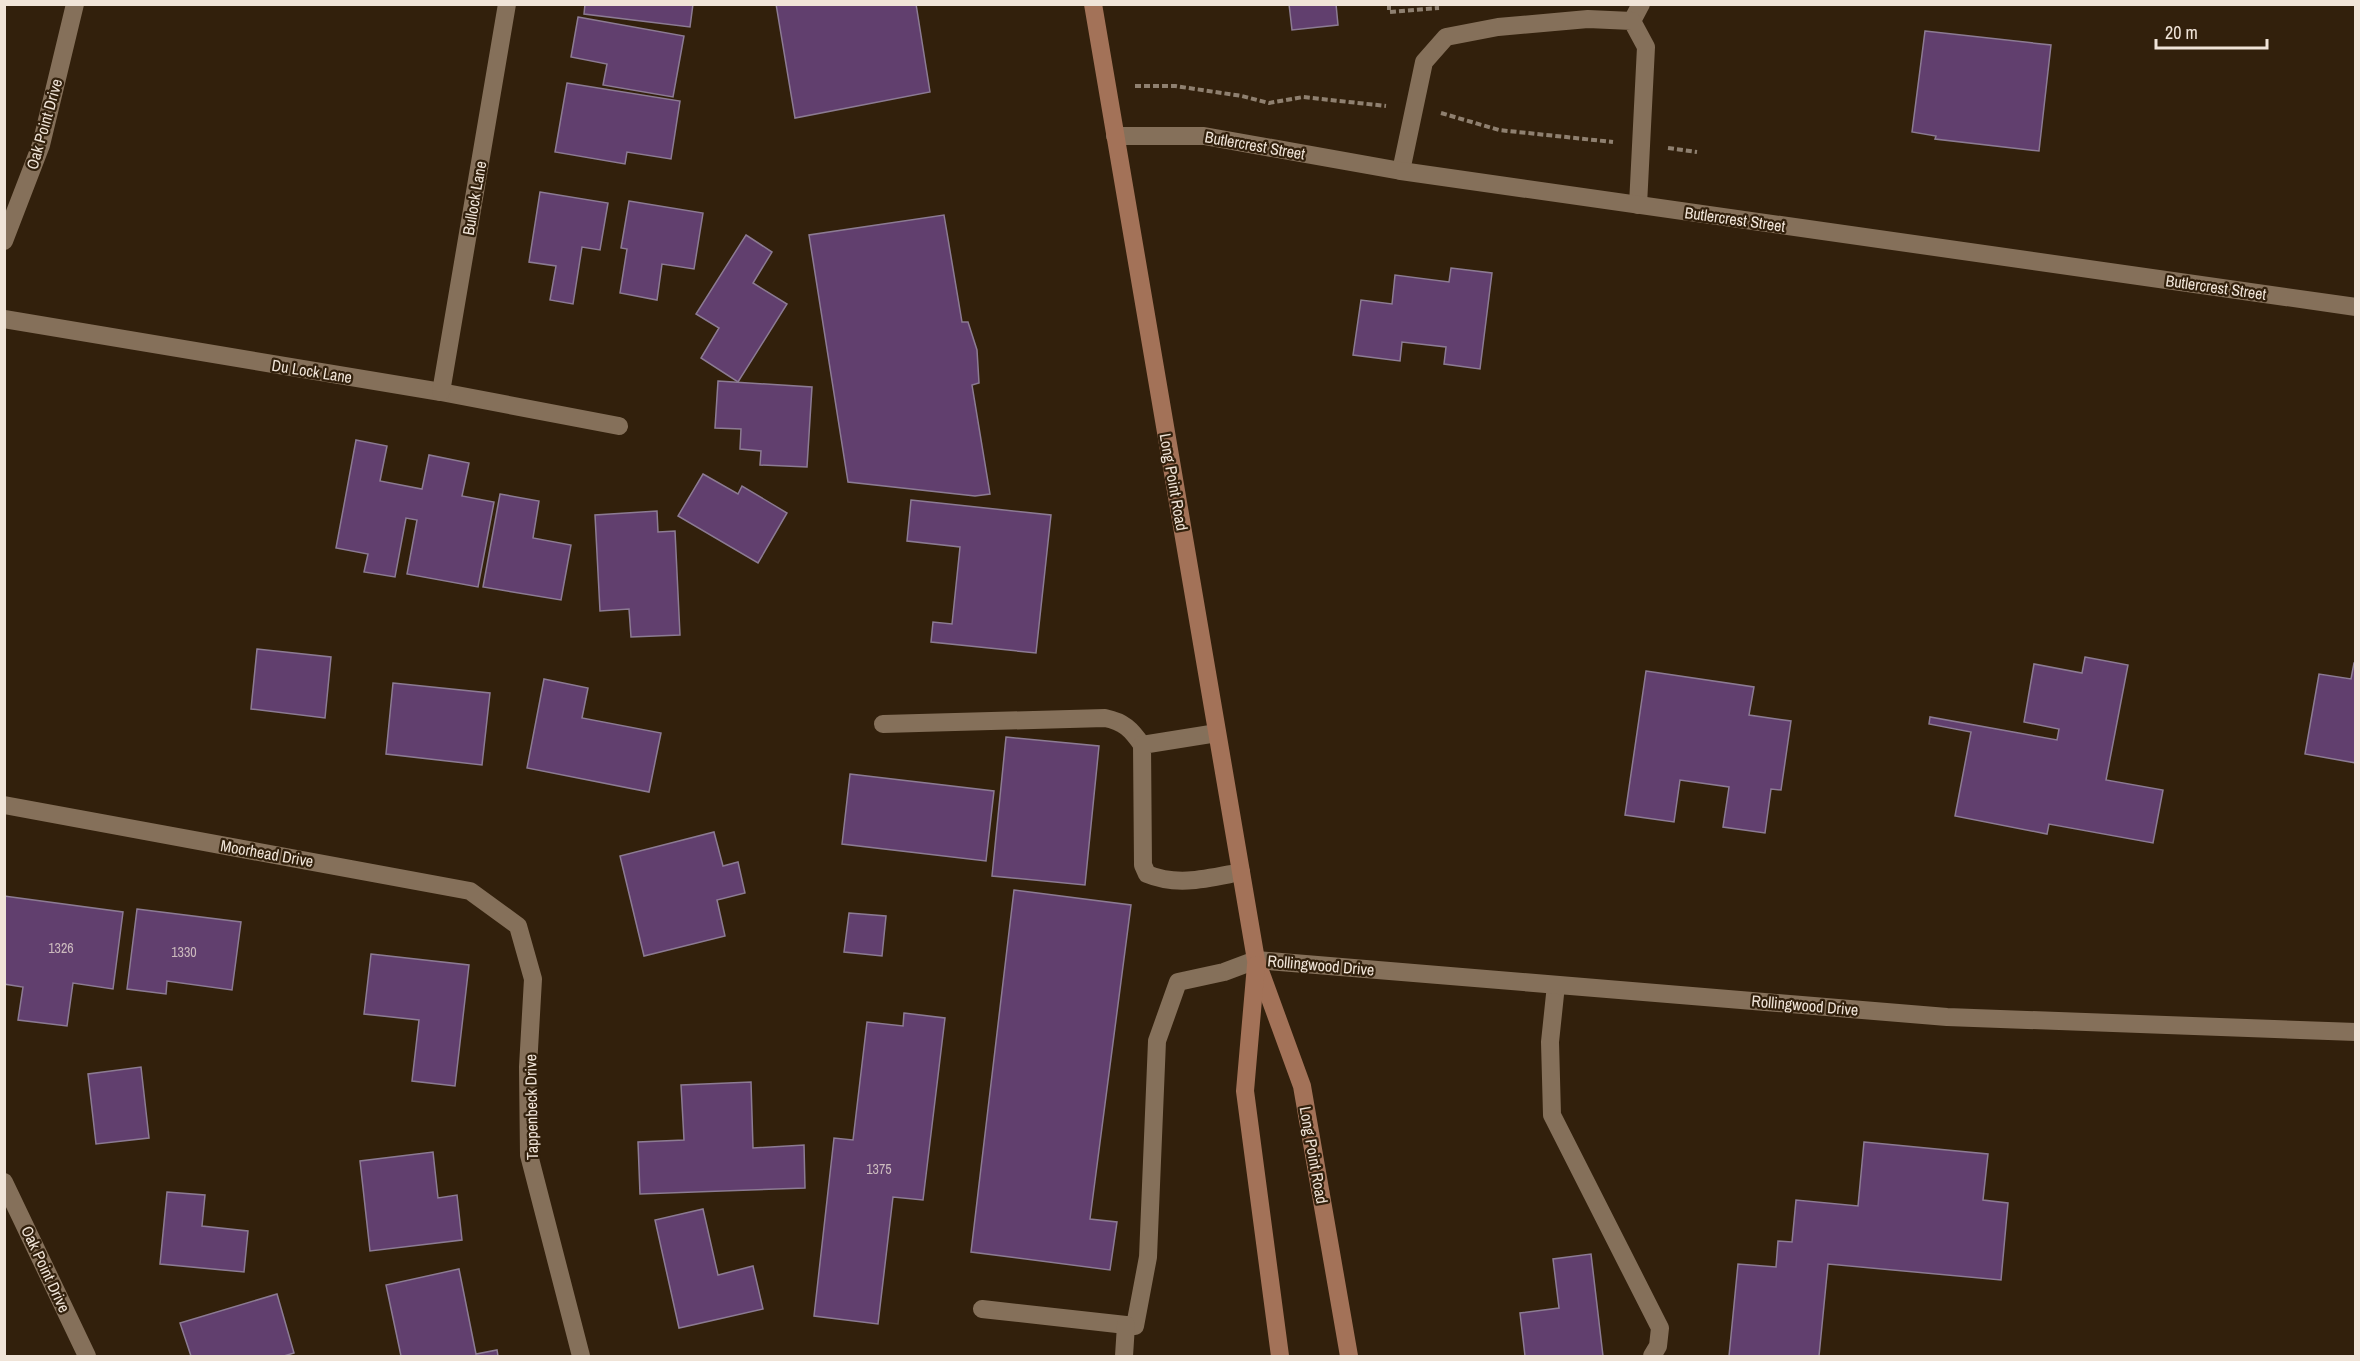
<svg xmlns="http://www.w3.org/2000/svg" width="2360" height="1361" font-family="'Archivo Narrow',sans-serif">
  <rect width="100%" height="100%" fill="#32200c"/>
  <g fill="#613f6e" stroke="#8c7b93" stroke-width="1.5">
    <path d="M 585,4 L 693,4 L 690,27 L 584,14 Z"/>
    <path d="M 776,4 L 916,4 L 930,92 L 795,118 Z"/>
    <path d="M 1289,4 L 1336,4 L 1338,25 L 1292,30 Z"/>
    <path d="M 578,17 L 684,36 L 673,97 L 603,85 L 607,64 L 571,57 Z"/>
    <path d="M 1925,31 L 2051,45 L 2039,151 L 1935,139 L 1936,136 L 1912,132 Z"/>
    <path d="M 567,83 L 680,101 L 671,159 L 627,152 L 625,164 L 555,152 Z"/>
    <path d="M 540,192 L 608,203 L 600,250 L 582,247 L 573,304 L 550,300 L 556,266 L 529,262 Z"/>
    <path d="M 629,201 L 703,213 L 694,269 L 662,264 L 657,300 L 620,293 L 627,249 L 621,248 Z"/>
    <path d="M 944,215 L 962,322 L 968,322 L 977,350 L 979,383 L 972,385 L 990,494 L 975,496 L 848,482 L 809,235 Z"/>
    <path d="M 746,235 L 772,252 L 753,283 L 787,304 L 738,382 L 701,358 L 719,328 L 696,314 Z"/>
    <path d="M 1451,268 L 1492,273 L 1480,369 L 1444,364 L 1446,347 L 1402,342 L 1400,361 L 1353,355 L 1361,300 L 1392,304 L 1395,275 L 1449,282 Z"/>
    <path d="M 718,381 L 812,387 L 807,467 L 760,465 L 761,451 L 740,449 L 741,429 L 715,428 Z"/>
    <path d="M 356,440 L 387,446 L 380,481 L 422,489 L 429,455 L 469,463 L 462,496 L 494,502 L 478,587 L 407,574 L 417,520 L 406,518 L 395,577 L 364,572 L 368,554 L 336,548 Z"/>
    <path d="M 703,474 L 738,494 L 742,486 L 787,513 L 758,563 L 678,516 Z"/>
    <path d="M 500,494 L 539,501 L 533,538 L 571,545 L 561,600 L 483,587 Z"/>
    <path d="M 911,500 L 1051,515 L 1036,653 L 931,642 L 933,622 L 952,624 L 960,547 L 907,541 Z"/>
    <path d="M 657,511 L 658,532 L 675,531 L 680,635 L 631,637 L 629,609 L 600,611 L 595,515 Z"/>
    <path d="M 257,649 L 331,657 L 325,718 L 251,709 Z"/>
    <path d="M 2085,657 L 2128,665 L 2106,780 L 2163,790 L 2153,843 L 2049,824 L 2047,834 L 1955,816 L 1971,732 L 1929,724 L 1930,717 L 2057,740 L 2059,729 L 2024,722 L 2034,664 L 2082,673 Z"/>
    <path d="M 2354,663 L 2356,663 L 2356,763 L 2305,754 L 2319,674 L 2351,679 Z"/>
    <path d="M 1646,671 L 1754,687 L 1749,715 L 1791,721 L 1781,790 L 1771,789 L 1765,833 L 1723,827 L 1729,787 L 1680,780 L 1674,822 L 1625,815 Z"/>
    <path d="M 544,679 L 588,688 L 582,718 L 661,733 L 649,792 L 527,768 Z"/>
    <path d="M 393,683 L 490,693 L 482,765 L 386,754 Z"/>
    <path d="M 1006,737 L 1099,746 L 1085,885 L 992,876 Z"/>
    <path d="M 850,774 L 994,791 L 986,861 L 842,844 Z"/>
    <path d="M 714,832 L 723,866 L 738,862 L 745,893 L 717,900 L 725,936 L 644,956 L 620,856 Z"/>
    <path d="M 1014,890 L 1131,905 L 1090,1219 L 1117,1222 L 1110,1270 L 971,1252 Z"/>
    <path d="M 4,896 L 123,912 L 113,989 L 73,983 L 67,1026 L 18,1020 L 23,987 L 4,984 Z"/>
    <path d="M 137,909 L 241,922 L 232,990 L 167,981 L 166,994 L 127,989 Z"/>
    <path d="M 849,913 L 886,916 L 882,956 L 844,952 Z"/>
    <path d="M 371,954 L 469,965 L 455,1086 L 412,1081 L 419,1020 L 364,1014 Z"/>
    <path d="M 904,1013 L 945,1018 L 923,1200 L 893,1197 L 878,1324 L 814,1316 L 834,1138 L 853,1140 L 867,1022 L 903,1026 Z"/>
    <path d="M 141,1067 L 149,1138 L 96,1144 L 88,1074 Z"/>
    <path d="M 751,1082 L 753,1148 L 804,1145 L 805,1188 L 640,1194 L 638,1142 L 684,1140 L 681,1085 Z"/>
    <path d="M 1864,1142 L 1988,1154 L 1983,1200 L 2008,1203 L 2001,1280 L 1828,1264 L 1819,1356 L 1729,1356 L 1738,1264 L 1776,1267 L 1778,1241 L 1792,1242 L 1796,1200 L 1858,1206 Z"/>
    <path d="M 433,1152 L 438,1198 L 457,1195 L 462,1240 L 370,1251 L 360,1161 Z"/>
    <path d="M 167,1192 L 205,1195 L 202,1226 L 248,1231 L 244,1272 L 160,1264 Z"/>
    <path d="M 703,1209 L 718,1275 L 753,1266 L 763,1309 L 679,1328 L 655,1220 Z"/>
    <path d="M 1591,1254 L 1603,1356 L 1525,1356 L 1520,1313 L 1559,1308 L 1553,1259 Z"/>
    <path d="M 459,1269 L 476,1354 L 497,1350 L 498,1356 L 401,1356 L 386,1285 Z"/>
    <path d="M 277,1294 L 294,1353 L 284,1356 L 191,1356 L 180,1323 Z"/>
  </g>
  <g fill="none" stroke-linecap="round" stroke-linejoin="round">
    <g stroke="#8f8070" stroke-width="4" stroke-dasharray="6 3" stroke-linecap="butt">
      <path d="M 1389,4 L 1389,12 L 1439,8"/>
      <path d="M 1135,86 L 1175,86 L 1242,96 L 1269,103 L 1303,97 L 1386,106"/>
      <path d="M 1441,113 L 1499,130 L 1613,142"/>
      <path d="M 1668,148 L 1697,152"/>
    </g>
    <g stroke="#85705a" stroke-width="18">
      <path d="M 1632,21 L 1641,4"/>
      <path d="M 1401,171 L 1424,62 L 1446,37 L 1498,27 L 1588,19 L 1632,21 L 1646,47 L 1638,205"/>
      <path d="M 883,724 L 1105,718 C 1124,722 1131,729 1142,745"/>
      <path d="M 1217,733 L 1142,745 L 1143,865 L 1147,874 C 1178,887 1209,878 1241,872"/>
      <path d="M 1556,985 L 1550,1042 L 1552,1115 L 1660,1328 L 1658,1346 L 1652,1356"/>
      <path d="M 982,1309 L 1135,1326 L 1148,1257 L 1157,1041 L 1178,982 L 1224,972 L 1256,960"/>
      <path d="M 1124,1356 L 1126,1325"/>
    </g>
    <g stroke="#85705a" stroke-width="18">
      <path d="M 1115,136 L 1204,136 L 1401,171 L 2356,307"/>
      <path d="M 4,241 L 41,145 L 75,4"/>
      <path d="M 4,319 L 441,392 L 619,426"/>
      <path d="M 441,392 L 507,4"/>
      <path d="M 4,805 L 470,891 L 518,926 L 533,979 L 528,1067 L 529,1155 L 581,1356"/>
      <path d="M 1256,960 L 1947,1017 L 2356,1032"/>
      <path d="M 4,1182 L 87,1356"/>
    </g>
    <g stroke="#a37258" stroke-width="18">
      <path d="M 1093,4 L 1256,960 L 1302,1086 L 1349,1356"/>
      <path d="M 1256,965 L 1245,1091 L 1280,1356"/>
    </g>
  </g>
  <g text-anchor="middle" stroke-width="4.5" stroke-linejoin="round" paint-order="stroke">
    <g font-size="14" fill="#ccbbbe">
      <text x="61" y="953">1326</text>
      <text x="184" y="957">1330</text>
      <text x="879" y="1174">1375</text>
    </g>
    <g font-size="16" fill="#f0e4d8" stroke="#32200c">
      <text transform="translate(44 124) rotate(-74)" y="6">Oak Point Drive</text>
      <text transform="translate(1255 145) rotate(10)" y="6">Butlercrest Street</text>
      <text transform="translate(474 198) rotate(-80)" y="6">Bullock Lane</text>
      <text transform="translate(1735 219) rotate(8)" y="6">Butlercrest Street</text>
      <text transform="translate(2216 287) rotate(8)" y="6">Butlercrest Street</text>
      <text transform="translate(312 371) rotate(9)" y="6">Du Lock Lane</text>
      <text transform="translate(1174 482) rotate(80)" y="6">Long Point Road</text>
      <text transform="translate(267 853) rotate(10)" y="6">Moorhead Drive</text>
      <text transform="translate(1321 965) rotate(5)" y="6">Rollingwood Drive</text>
      <text transform="translate(1805 1005) rotate(5)" y="6">Rollingwood Drive</text>
      <text transform="translate(531 1107) rotate(-91)" y="6">Tappenbeck Drive</text>
      <text transform="translate(1314 1155) rotate(80)" y="6">Long Point Road</text>
      <text transform="translate(46 1269) rotate(65)" y="6">Oak Point Drive</text>
    </g>
  </g>
  <rect width="2360" height="1361" fill="none" stroke="#f0e4d8" stroke-width="12"/>
  <path d="M2156 39v9h111v-9" fill="none" stroke="#f0e4d8" stroke-width="3"/>
  <text x="2165" y="39" font-size="18" fill="#f0e4d8" stroke="#32200c" stroke-width="4.5" paint-order="stroke">20 m</text>
</svg>
